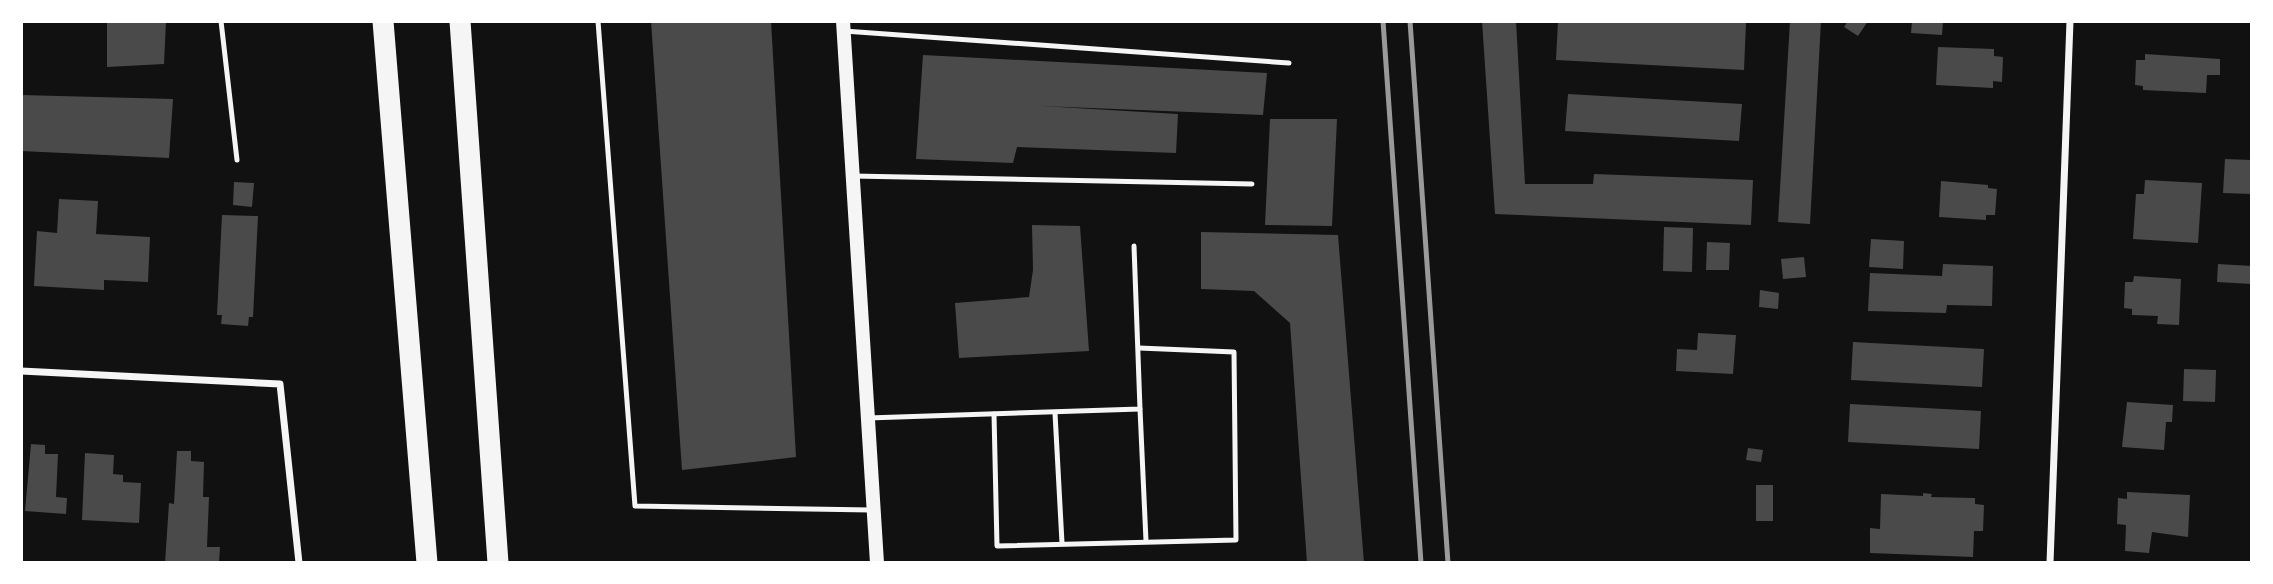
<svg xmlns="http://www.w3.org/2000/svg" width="2273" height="584" font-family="'PT Sans',sans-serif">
  <rect width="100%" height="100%" fill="#111"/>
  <g fill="#4a4a4a">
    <path d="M 107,21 L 166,21 L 164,64 L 107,67 Z"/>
    <path d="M 651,21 L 771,21 L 796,457 L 682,470 Z"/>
    <path d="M 1482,21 L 1516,21 L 1525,184 L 1593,184 L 1594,174 L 1753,180 L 1751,225 L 1495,214 Z"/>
    <path d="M 1558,21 L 1746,23 L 1744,70 L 1556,60 Z"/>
    <path d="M 1790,21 L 1821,21 L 1810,224 L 1778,222 Z"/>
    <path d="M 1848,21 L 1868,21 L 1858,36 L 1844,27 Z"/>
    <path d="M 1912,21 L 1943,21 L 1942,35 L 1911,33 Z"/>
    <path d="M 1938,47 L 1994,49 L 1994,56 L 2003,57 L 2002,82 L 1993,81 L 1993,88 L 1936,85 Z"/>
    <path d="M 2145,54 L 2220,59 L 2220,75 L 2207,75 L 2206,93 L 2143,90 L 2143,86 L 2135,85 L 2136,60 L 2145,60 Z"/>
    <path d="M 923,55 L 1267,73 L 1263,115 L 1041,106 L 1178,114 L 1176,153 L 1017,147 L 1013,163 L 916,159 Z"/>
    <path d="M 1568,94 L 1742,104 L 1739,141 L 1565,131 Z"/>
    <path d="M 21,95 L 173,99 L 169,158 L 21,151 Z"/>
    <path d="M 1270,119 L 1337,119 L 1332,226 L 1265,225 Z"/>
    <path d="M 2225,159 L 2252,160 L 2252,194 L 2223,193 Z"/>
    <path d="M 2145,180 L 2202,183 L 2198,243 L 2133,239 L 2136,194 L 2144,194 Z"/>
    <path d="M 1941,181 L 1988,185 L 1988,188 L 1997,189 L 1995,215 L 1986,215 L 1986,220 L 1939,217 Z"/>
    <path d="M 234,182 L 254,183 L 252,207 L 233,205 Z"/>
    <path d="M 59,199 L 98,201 L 96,234 L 150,237 L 148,282 L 104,280 L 104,290 L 34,286 L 37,231 L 57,233 Z"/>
    <path d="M 222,215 L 258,216 L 253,317 L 249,317 L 248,326 L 221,324 L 222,315 L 217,315 Z"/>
    <path d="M 1032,225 L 1080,226 L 1089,351 L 959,358 L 955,303 L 1029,297 L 1033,270 Z"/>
    <path d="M 1664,227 L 1693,228 L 1692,272 L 1663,271 Z"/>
    <path d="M 1201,232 L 1338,235 L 1364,563 L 1307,563 L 1290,323 L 1254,291 L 1201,289 Z"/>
    <path d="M 1871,239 L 1904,241 L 1903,269 L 1869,267 Z"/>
    <path d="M 1707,242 L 1730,243 L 1729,270 L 1706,270 Z"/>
    <path d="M 1804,257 L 1806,277 L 1783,279 L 1781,259 Z"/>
    <path d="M 1943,264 L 1993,266 L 1992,306 L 1947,305 L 1946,313 L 1868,311 L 1870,273 L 1942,276 Z"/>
    <path d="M 2218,264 L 2252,266 L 2252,284 L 2217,282 Z"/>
    <path d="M 2134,276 L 2181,279 L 2179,325 L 2157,324 L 2158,316 L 2132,315 L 2132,309 L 2124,308 L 2125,282 L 2133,282 Z"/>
    <path d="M 1760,290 L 1779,293 L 1778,309 L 1759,307 Z"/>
    <path d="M 1698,333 L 1736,335 L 1733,374 L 1676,371 L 1677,349 L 1697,350 Z"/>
    <path d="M 1853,342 L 1984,349 L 1982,387 L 1851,380 Z"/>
    <path d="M 2184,369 L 2216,370 L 2215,402 L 2183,401 Z"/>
    <path d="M 2127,402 L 2173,405 L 2172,422 L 2166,422 L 2164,450 L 2122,447 Z"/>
    <path d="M 1850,404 L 1981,411 L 1979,449 L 1848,442 Z"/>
    <path d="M 31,444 L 45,445 L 45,454 L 58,454 L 56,497 L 67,498 L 66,514 L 25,511 Z"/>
    <path d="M 1748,448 L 1763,450 L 1761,462 L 1746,460 Z"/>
    <path d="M 177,451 L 191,451 L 191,461 L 204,462 L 203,497 L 209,497 L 207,547 L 220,547 L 219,563 L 165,563 L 169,503 L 174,504 Z"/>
    <path d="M 85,453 L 114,455 L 113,474 L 123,475 L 123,482 L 141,483 L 139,523 L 82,520 Z"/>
    <rect x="1756" y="485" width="17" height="36"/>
    <path d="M 2127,492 L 2190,495 L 2188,537 L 2152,532 L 2149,553 L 2125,551 L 2126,525 L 2117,524 L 2118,498 L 2127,499 Z"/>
    <path d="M 1923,493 L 1932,494 L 1931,497 L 1975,498 L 1975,504 L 1984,505 L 1983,531 L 1974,531 L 1973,557 L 1870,553 L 1870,528 L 1880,529 L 1881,494 L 1923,496 Z"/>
  </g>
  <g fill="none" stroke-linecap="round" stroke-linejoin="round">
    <g stroke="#f5f5f5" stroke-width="5">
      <path d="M 221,21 L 237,160"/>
      <path d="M 598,21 L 635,506 L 871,510"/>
      <path d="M 844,31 L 1289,63"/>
      <path d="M 853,176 L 1252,184"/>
      <path d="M 1140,409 L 1146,541"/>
      <path d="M 1055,413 L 1062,543"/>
      <path d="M 994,414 L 997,546 L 1236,540 L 1234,352 L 1139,348"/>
      <path d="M 868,418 L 1140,409 L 1134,246"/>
    </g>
    <g stroke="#f5f5f5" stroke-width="7">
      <path d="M 21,371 L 280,384 L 299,563"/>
      <path d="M 2050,563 L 2070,21"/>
    </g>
    <path stroke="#f5f5f5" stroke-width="14" d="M 843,21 L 877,563"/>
    <g stroke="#f5f5f5" stroke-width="21">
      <path d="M 383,21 L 427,563"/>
      <path d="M 460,21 L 498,563"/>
    </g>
    <g stroke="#9a9a9a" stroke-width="5">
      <path d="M 1383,21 L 1421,563"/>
      <path d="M 1410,21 L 1448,563"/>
    </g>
  </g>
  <rect width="2273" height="584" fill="none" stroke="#ffffff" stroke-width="46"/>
</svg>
